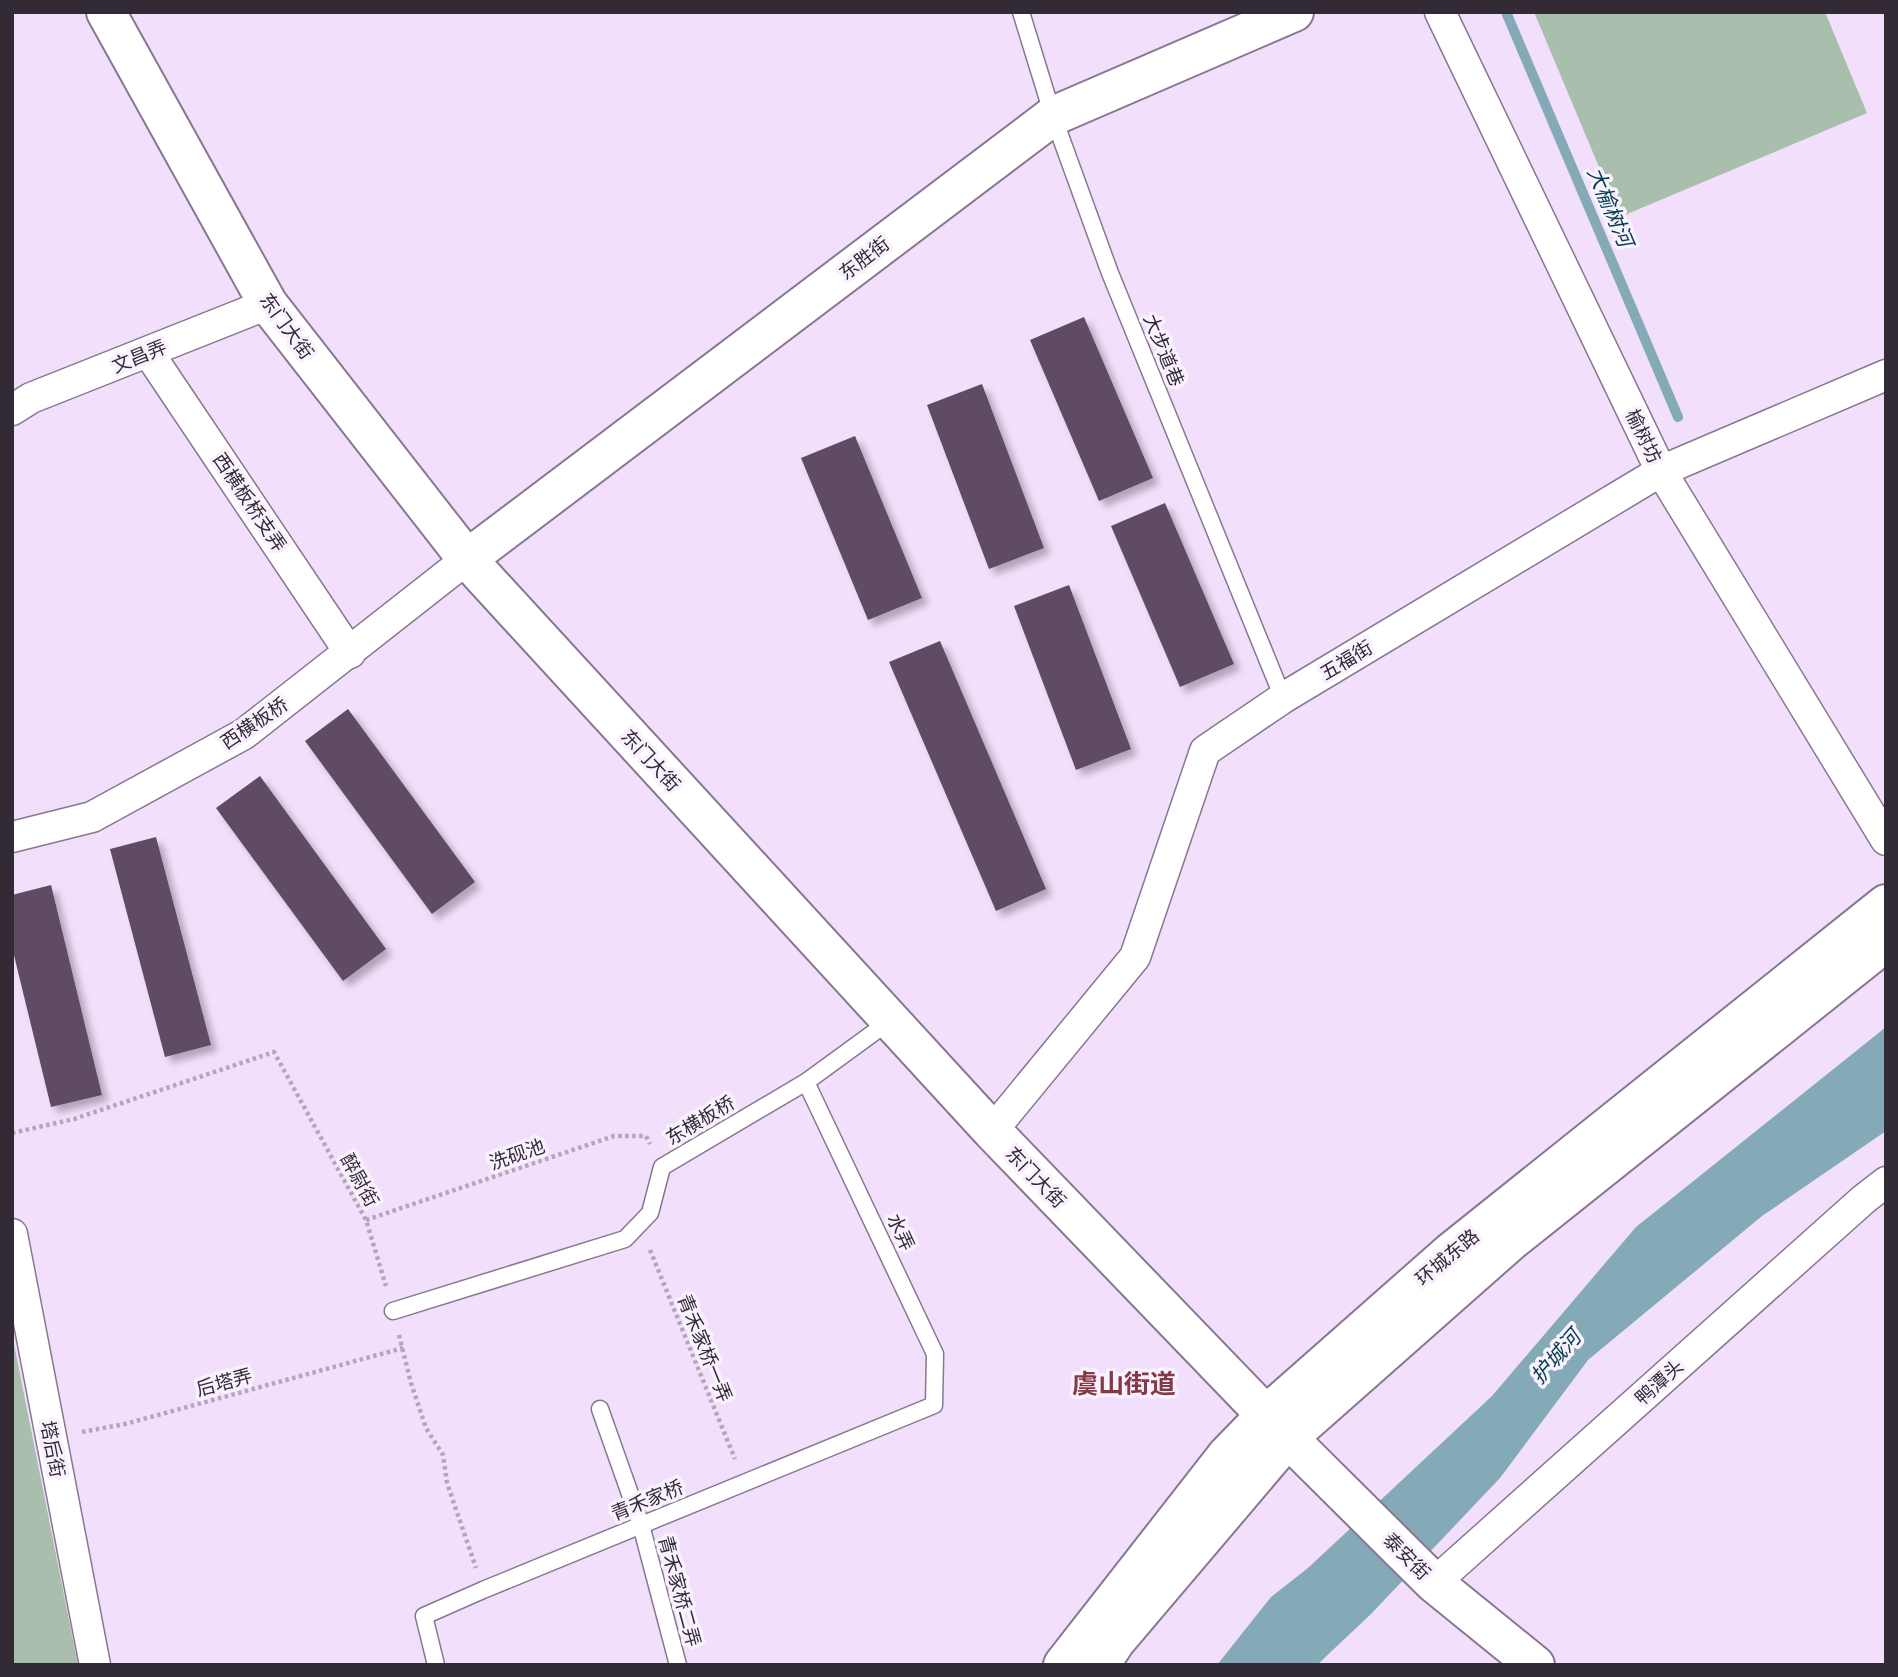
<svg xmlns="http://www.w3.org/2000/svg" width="1898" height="1677" font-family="'Roboto Condensed','Noto Sans SC',sans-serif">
  <defs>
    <filter id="shadow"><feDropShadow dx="6" dy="6" stdDeviation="3.5" flood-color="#0004"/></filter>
  </defs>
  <rect width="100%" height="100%" fill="#f2dffc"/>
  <g fill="#a9bead">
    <path d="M 1534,12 L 1825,12 L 1867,113 L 1620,217 Z"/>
    <path d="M 12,1334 L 78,1665 L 12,1665 Z"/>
  </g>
  <path fill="#84aab8" d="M 1886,1027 L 1886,1131 L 1762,1216 L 1588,1360 L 1500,1478 L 1371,1614 L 1318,1664 L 1217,1665 L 1271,1597 L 1308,1568 L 1492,1396 L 1636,1227 Z"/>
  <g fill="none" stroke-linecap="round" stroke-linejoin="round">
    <path stroke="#84aab8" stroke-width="10" d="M 1506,12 L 1678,417"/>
  </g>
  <g fill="#5e4b64" filter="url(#shadow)">
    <path d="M 1084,317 L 1153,478 L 1099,501 L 1030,340 Z"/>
    <path d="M 982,384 L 1044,548 L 989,569 L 927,405 Z"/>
    <path d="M 855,436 L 922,598 L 868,620 L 801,458 Z"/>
    <path d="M 1165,503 L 1234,664 L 1180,687 L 1111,526 Z"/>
    <path d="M 1069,585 L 1131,749 L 1076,770 L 1014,606 Z"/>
    <path d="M 940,641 L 1046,889 L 996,911 L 889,662 Z"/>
    <path d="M 348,709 L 475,882 L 432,914 L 305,741 Z"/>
    <path d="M 260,776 L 386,949 L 343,981 L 216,808 Z"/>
    <path d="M 156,837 L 211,1045 L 165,1057 L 110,849 Z"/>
    <path d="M 51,885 L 102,1095 L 51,1107 L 12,947 L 12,895 Z"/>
  </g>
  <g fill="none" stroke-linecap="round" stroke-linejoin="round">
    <g stroke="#887791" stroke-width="19">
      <g id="lane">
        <path d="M 1021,12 L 1053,116 L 1110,273 L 1283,698"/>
        <path d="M 393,1311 L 625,1239 L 650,1213 L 662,1167 L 806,1082 L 891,1020"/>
        <path d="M 600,1409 L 641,1525 L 678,1665"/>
        <path d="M 436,1665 L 424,1616 L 483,1590 L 934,1405 L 935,1354 L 806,1082"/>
      </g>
    </g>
    <g stroke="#887791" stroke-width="33">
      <g id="street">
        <path d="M 1440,12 L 1661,471 L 1886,840"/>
        <path d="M 148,352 L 350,653"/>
        <path d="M 12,410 L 31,398 L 268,304"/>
        <path d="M 12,837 L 92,817 L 244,734 L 467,559"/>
        <path d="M 992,1131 L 1135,957 L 1205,751 L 1283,698 L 1661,471 L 1886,375"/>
        <path d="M 12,1234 L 95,1665"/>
        <path d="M 1434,1583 L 1864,1199 L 1886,1182"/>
      </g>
    </g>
    <g stroke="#887791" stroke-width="42">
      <g id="secondary">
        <path d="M 106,12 L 268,304 L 467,559 L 992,1131 L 1288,1438 L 1434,1583 L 1535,1665"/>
        <path d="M 467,559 L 1053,116 L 1294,12"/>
        <path d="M 1063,1665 L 1227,1455 L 1266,1415 L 1451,1252 L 1886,904"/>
        <path d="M 1100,1665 L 1115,1642 L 1288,1438 L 1511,1241 L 1886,942"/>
      </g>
    </g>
    <g stroke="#b4a5bc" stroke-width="4.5" stroke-dasharray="3.5 3.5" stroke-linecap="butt">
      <path d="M 12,1133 L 74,1119 L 274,1052 L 366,1220 L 386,1286"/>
      <path d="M 366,1220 L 614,1136 L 646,1136 L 650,1144"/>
      <path d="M 650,1250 L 735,1459"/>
      <path d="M 399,1335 L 411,1383 L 426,1428 L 443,1455 L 447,1483 L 476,1568"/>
      <path d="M 82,1432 L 125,1424 L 403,1348"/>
    </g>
    <use href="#lane" stroke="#fff" stroke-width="16"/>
    <use href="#street" stroke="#fff" stroke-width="30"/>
    <use href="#secondary" stroke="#fff" stroke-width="38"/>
  </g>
  <g text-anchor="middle" stroke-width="7" stroke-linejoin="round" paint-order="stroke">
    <g font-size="19" fill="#322b35" stroke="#f9f1fd">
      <text transform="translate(864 258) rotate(-37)" y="7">东胜街</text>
      <text transform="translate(287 326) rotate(54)" y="7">东门大街</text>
      <text transform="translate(1164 350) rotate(68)" y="7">大步道巷</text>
      <text transform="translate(139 356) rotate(-22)" y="7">文昌弄</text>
      <text transform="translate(1644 436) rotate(64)" y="7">榆树坊</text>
      <text transform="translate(250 502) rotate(56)" y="7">西横板桥支弄</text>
      <text transform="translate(1346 660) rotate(-31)" y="7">五福街</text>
      <text transform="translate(254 723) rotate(-34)" y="7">西横板桥</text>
      <text transform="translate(651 760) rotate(47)" y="7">东门大街</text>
      <text transform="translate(700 1120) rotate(-31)" y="7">东横板桥</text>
      <text transform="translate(517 1154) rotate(-19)" y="7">洗砚池</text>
      <text transform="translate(1036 1177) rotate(46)" y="7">东门大街</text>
      <text transform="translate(360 1180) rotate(61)" y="7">醉尉街</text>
      <text transform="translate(901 1232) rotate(65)" y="7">水弄</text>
      <text transform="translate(1447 1257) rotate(-40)" y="7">环城东路</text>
      <text transform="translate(705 1348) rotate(68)" y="7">青禾家桥一弄</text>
      <text transform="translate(224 1382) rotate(-15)" y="7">后塔弄</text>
      <text transform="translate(1659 1382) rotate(-42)" y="7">鸭潭头</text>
      <text transform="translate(53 1449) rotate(79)" y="7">塔后街</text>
      <text transform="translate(647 1500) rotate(-22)" y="7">青禾家桥</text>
      <text transform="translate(1407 1556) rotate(45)" y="7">泰安街</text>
      <text transform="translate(680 1591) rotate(75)" y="7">青禾家桥二弄</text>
    </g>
    <g font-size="21" font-style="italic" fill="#033d4d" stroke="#f9f1fd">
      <text transform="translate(1610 207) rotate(67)" y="7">大榆树河</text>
      <text transform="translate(1556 1357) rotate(-49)" y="7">护城河</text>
    </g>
    <g font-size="26" font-weight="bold" fill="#823a47" stroke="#f9f1fd">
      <text x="1124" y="1393">虞山街道</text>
    </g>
  </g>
  <rect width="1898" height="1677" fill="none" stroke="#322b35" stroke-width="28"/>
</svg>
